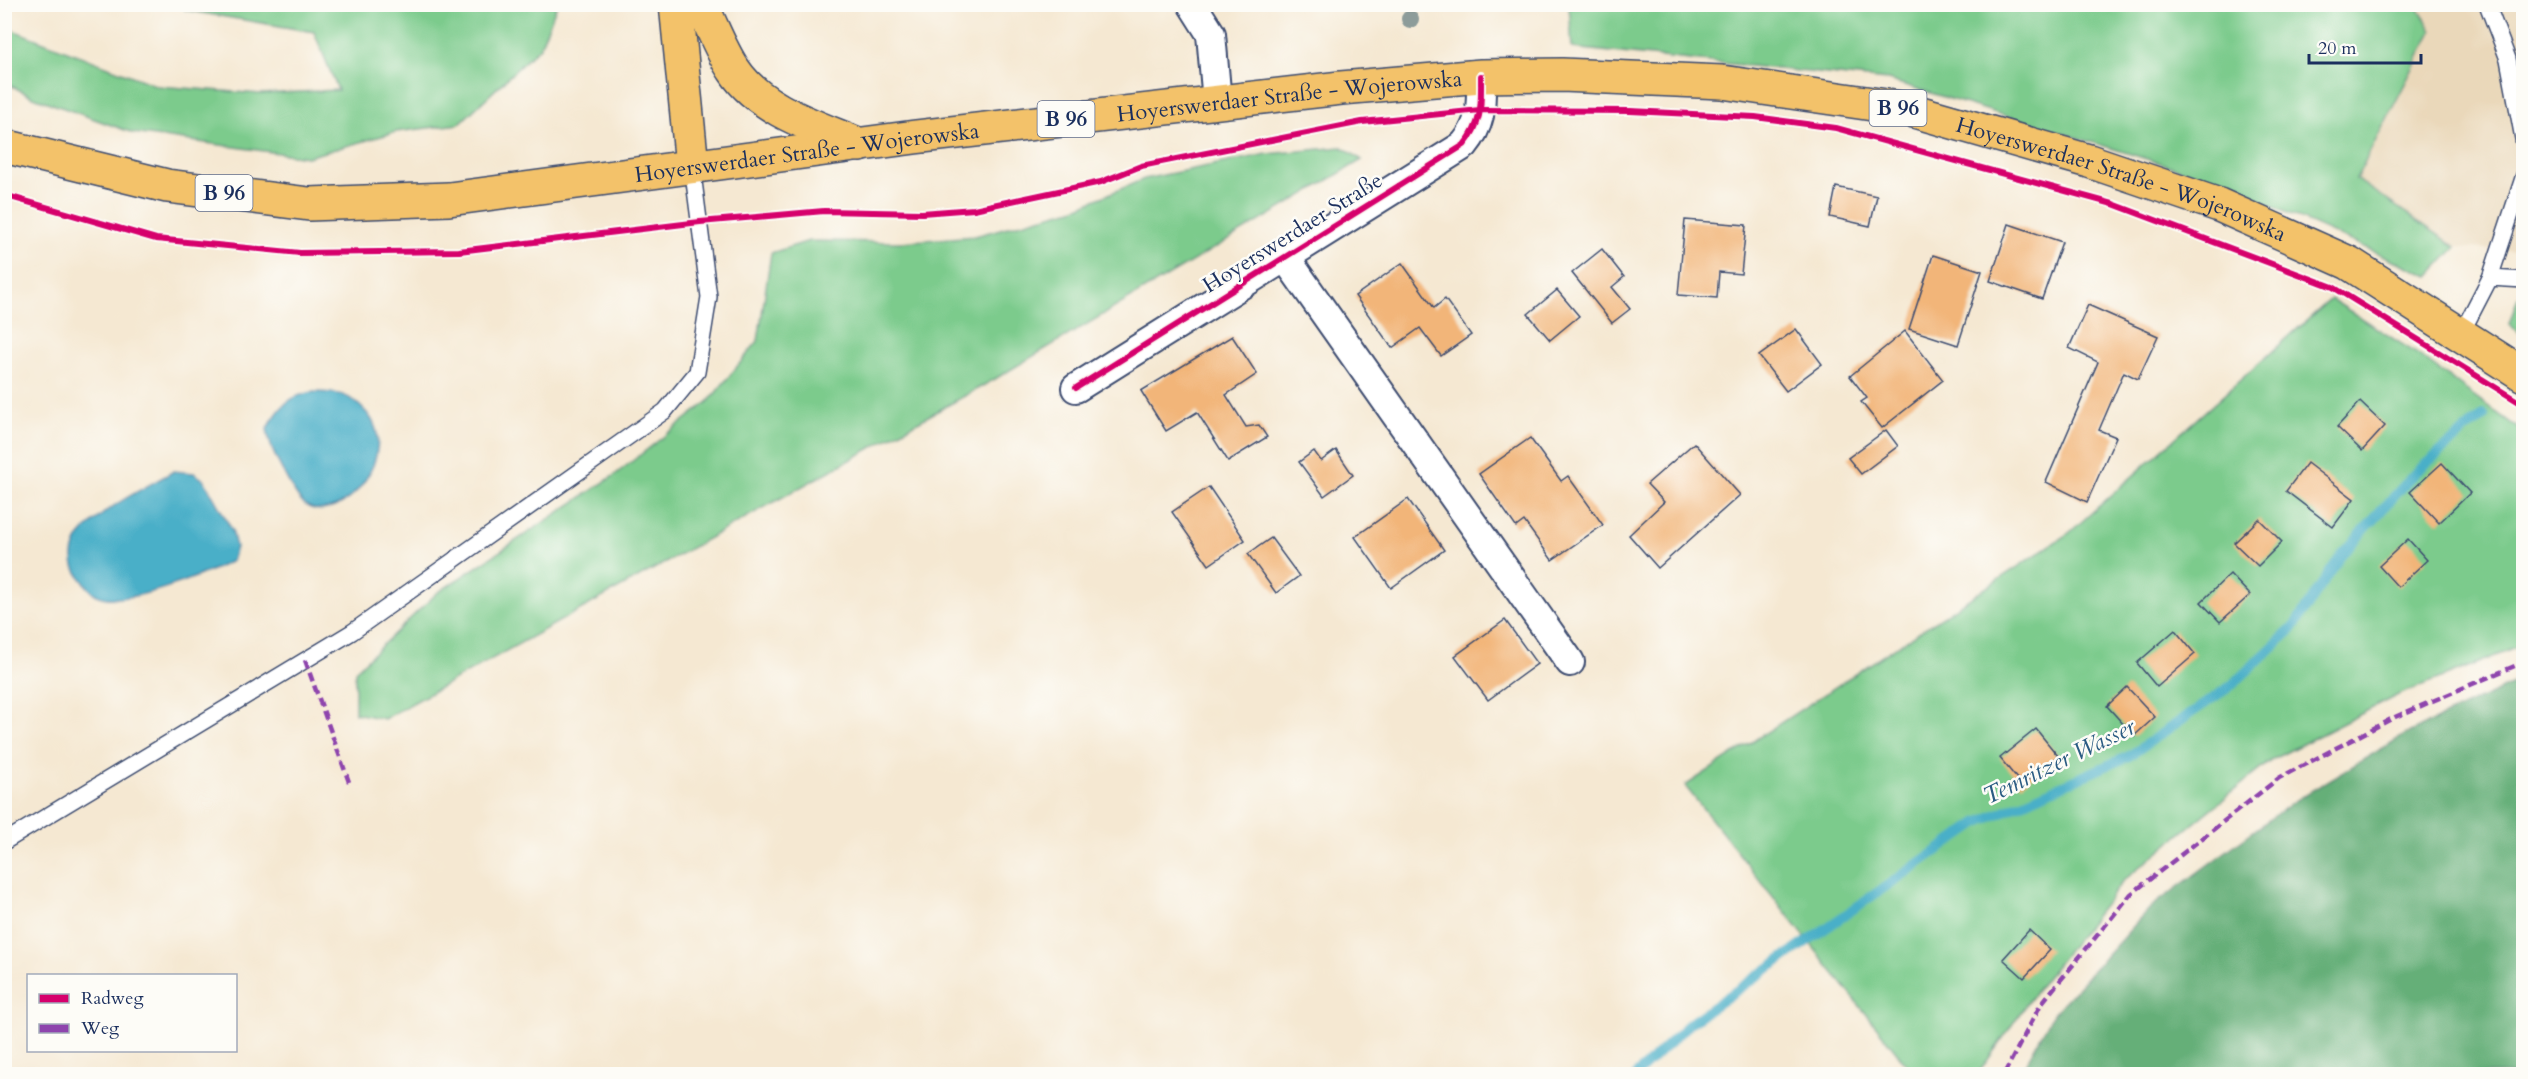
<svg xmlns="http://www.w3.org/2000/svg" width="2528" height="1079" font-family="Cardo,serif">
  <rect width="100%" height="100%" fill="#fdfcf7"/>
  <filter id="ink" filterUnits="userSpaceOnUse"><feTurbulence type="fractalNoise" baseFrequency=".0167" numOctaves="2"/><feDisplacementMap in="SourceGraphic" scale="12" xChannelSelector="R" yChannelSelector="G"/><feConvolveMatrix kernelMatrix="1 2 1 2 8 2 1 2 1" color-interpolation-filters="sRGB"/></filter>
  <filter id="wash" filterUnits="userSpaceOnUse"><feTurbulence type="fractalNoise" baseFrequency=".008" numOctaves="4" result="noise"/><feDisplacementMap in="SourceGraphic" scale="24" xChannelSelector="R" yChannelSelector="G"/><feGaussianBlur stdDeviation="1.35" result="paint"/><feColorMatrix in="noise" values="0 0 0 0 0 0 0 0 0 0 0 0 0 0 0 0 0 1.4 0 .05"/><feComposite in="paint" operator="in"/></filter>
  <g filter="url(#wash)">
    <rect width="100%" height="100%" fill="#f5e8d2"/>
    <path fill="#ead8ba" d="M 2417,5 L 2523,5 L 2524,239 L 2518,251 L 2456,247 L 2356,179 L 2432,32 Z"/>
    <g fill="#7ccb8c" stroke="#4c7d75" stroke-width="1.5">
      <path d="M 185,5 L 185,4 L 557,5 L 540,47 L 459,124 L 396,132 L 307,157 L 133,133 L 36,98 L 5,83 L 5,27 L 158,86 L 261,94 L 338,90 L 314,32 L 185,10 Z"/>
      <path d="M 1569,5 L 2417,5 L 2432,31 L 2356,179 L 2456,247 L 2429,276 L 2209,178 L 1888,80 L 1572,48 Z"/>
      <path d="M 1342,147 L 1362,160 L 995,379 L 384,719 L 355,713 L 355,671 L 437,593 L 612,477 L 709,401 L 758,341 L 771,253 L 809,241 L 901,242 L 975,236 L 1076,208 L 1144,179 L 1267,154 Z"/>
      <path d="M 2518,297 L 2523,298 L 2523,336 L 2509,324 Z"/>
      <path d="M 2331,299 L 2416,353 L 2523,432 L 2523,645 L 2396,696 L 2273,759 L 2123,881 L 2032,996 L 1978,1074 L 1914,1074 L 1685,786 L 2069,533 Z"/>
    </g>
    <path fill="#65af78" stroke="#406f6b" stroke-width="1.5" d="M 2523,679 L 2523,1074 L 2020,1074 L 2053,1014 L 2151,907 L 2294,801 L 2408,733 Z"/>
    <g fill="#49afc8" stroke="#326f93" stroke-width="1.5">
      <path d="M 313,392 C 338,392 349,393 366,412 C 403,452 343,529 305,505 C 297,499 292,487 287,479 C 278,462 269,447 267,428 C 281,407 287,396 313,392 Z"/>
      <path d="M 174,471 L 194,473 L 204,480 L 232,530 L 236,547 L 232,561 C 205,574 124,609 97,595 C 89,591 83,581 78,574 C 70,562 72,548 80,536 C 103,507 143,489 174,471 Z"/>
    </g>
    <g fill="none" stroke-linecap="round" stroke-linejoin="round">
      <path stroke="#49afc8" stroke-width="10" d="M 1637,1074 L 1690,1023 L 1977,823 L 2129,756 L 2232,685 L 2293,628 L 2340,557 L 2415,473 L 2484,415"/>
    </g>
    <g id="blocks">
      <g fill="#f2b579">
        <path d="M 1836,187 L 1877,196 L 1870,226 L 1830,217 Z"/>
        <path d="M 1685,220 L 1746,225 L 1741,274 L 1719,272 L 1717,298 L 1678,295 Z"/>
        <path d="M 2009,224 L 2062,242 L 2042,299 L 1990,281 Z"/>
        <path d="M 1602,249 L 1624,277 L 1612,287 L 1630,309 L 1612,323 L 1572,273 Z"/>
        <path d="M 1933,255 L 1982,271 L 1958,345 L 1909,329 Z"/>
        <path d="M 1402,263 L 1434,308 L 1445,299 L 1471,335 L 1441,356 L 1420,328 L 1392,348 L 1355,296 Z"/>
        <path d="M 1557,290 L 1579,316 L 1550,340 L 1528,314 Z"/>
        <path d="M 2088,305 L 2158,336 L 2138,379 L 2124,372 L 2099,430 L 2116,437 L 2087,502 L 2046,482 L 2098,362 L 2069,348 Z"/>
        <path d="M 1796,329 L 1822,364 L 1786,391 L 1759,356 Z"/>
        <path d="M 1905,331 L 1943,380 L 1882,428 L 1861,402 L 1867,398 L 1850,376 Z"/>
        <path d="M 1232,336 L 1257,374 L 1226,395 L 1246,427 L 1259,425 L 1267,437 L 1228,461 L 1197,412 L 1166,431 L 1141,391 Z"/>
        <path d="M 2360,402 L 2385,426 L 2362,451 L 2337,427 Z"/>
        <path d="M 1886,430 L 1898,446 L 1861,474 L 1848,458 Z"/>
        <path d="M 1530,438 L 1561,481 L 1568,476 L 1603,525 L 1552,560 L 1524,521 L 1516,527 L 1479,474 Z"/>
        <path d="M 1694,443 L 1740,495 L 1658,568 L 1629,535 L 1664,502 L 1647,484 Z"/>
        <path d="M 1336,450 L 1353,475 L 1324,496 L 1299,462 L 1314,451 L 1321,461 Z"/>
        <path d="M 2307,463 L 2354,499 L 2333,527 L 2286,491 Z"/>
        <path d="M 2442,463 L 2470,493 L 2439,523 L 2410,492 Z"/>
        <path d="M 1209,487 L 1245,540 L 1209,565 L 1172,512 Z"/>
        <path d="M 1408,499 L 1444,550 L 1391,588 L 1355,537 Z"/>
        <path d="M 2259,519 L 2282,542 L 2258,566 L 2234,543 Z"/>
        <path d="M 1271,538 L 1299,576 L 1276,593 L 1248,554 Z"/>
        <path d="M 2408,539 L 2427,560 L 2398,587 L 2379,566 Z"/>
        <path d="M 2230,574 L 2250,595 L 2220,622 L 2201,602 Z"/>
        <path d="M 1505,620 L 1537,664 L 1488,700 L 1455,656 Z"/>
        <path d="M 2175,630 L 2195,654 L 2157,687 L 2137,663 Z"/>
        <path d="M 2127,687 L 2155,717 L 2134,736 L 2107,706 Z"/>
        <path d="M 2036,729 L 2058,756 L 2022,785 L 2000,758 Z"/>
        <path d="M 2029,930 L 2050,950 L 2024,978 L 2003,959 Z"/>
      </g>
    </g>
  </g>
  <g filter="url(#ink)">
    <use href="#blocks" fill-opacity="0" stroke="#3c4b6f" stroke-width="1.5"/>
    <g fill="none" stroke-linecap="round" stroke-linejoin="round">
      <g stroke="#3c4b6f" stroke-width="18">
        <g id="service">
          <path d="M 2487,4 L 2508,59 L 2524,144"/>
          <path d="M 2490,278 L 2524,175"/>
          <path d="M 2461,334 L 2490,278 L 2524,280"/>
          <path d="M 4,842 L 352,632 L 665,411 L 697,372 L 709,297 L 692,166"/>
        </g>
      </g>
      <g stroke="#3c4b6f" stroke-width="32">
        <g id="minor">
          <path d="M 1192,4 L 1211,34 L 1217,102"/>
          <path d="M 1285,257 L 1570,662"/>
          <path d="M 1076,388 L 1464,145 C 1483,122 1481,104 1481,76"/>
        </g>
      </g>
      <g stroke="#3c4b6f" stroke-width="36">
        <g id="primary">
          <path id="s1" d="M 4,146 L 167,186 L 309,204 L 449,199 L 915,137 L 1341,88 L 1481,76 L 1562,75 L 1722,82 L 1907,109 L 2089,161 L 2219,205 L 2349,263 L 2524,375"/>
        </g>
      </g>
      <g stroke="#3c4b6f" stroke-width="36">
        <g id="motorway">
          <path d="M 676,4 L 692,166"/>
          <path d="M 701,4 C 712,26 721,51 734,70 C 761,111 818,127 860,145"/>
        </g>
      </g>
      <use href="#service" stroke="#fff" stroke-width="15"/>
      <use href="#minor" stroke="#fff" stroke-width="28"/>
      <use href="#primary" stroke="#f3c26a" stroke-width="33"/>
      <use href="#motorway" stroke="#f3c26a" stroke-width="33"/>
      <g stroke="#8e44ad" stroke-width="4.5" stroke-dasharray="9 4.5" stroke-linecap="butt">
        <path d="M 305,660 L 349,782"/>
        <path d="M 2004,1074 L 2041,1004 L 2131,894 L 2279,778 L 2395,717 L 2524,662"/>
      </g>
      <g stroke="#fdfcf7" stroke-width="10">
        <g id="cycleway">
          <path d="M 4,195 L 156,239 L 300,253 L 459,251 L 700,222 L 824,211 L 922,213 L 974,209 L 1101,182 L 1141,166 L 1362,122 L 1480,110 L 1630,111 L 1755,117 L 1836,128 L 2113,204 L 2333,287 L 2524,405"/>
          <path d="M 1076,388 L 1464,145 C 1483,122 1481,104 1481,76"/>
        </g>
      </g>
      <use href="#cycleway" stroke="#d6006c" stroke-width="6"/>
    </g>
    <circle fill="#8d9c9a" cx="1410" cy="19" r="9"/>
  </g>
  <g text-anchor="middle" stroke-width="5" stroke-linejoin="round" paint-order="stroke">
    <g fill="#fdfcf7" stroke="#5f6c8c" stroke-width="1.5">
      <rect x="1869.5" y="90" width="57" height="36" rx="4.5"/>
      <rect x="1037.5" y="101" width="57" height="36" rx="4.5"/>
      <rect x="195.5" y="175" width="57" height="36" rx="4.5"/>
    </g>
    <g font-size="21" font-weight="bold" fill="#1b2f5e">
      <text x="1898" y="115">B 96</text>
      <text x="1066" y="126">B 96</text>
      <text x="224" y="200">B 96</text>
    </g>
    <g font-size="22" fill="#1b2f5e" stroke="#fdfcf7">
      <text dy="8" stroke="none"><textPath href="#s1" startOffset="1298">Hoyerswerdaer Straße - Wojerowska</textPath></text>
      <text dy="8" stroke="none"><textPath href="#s1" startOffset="812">Hoyerswerdaer Straße - Wojerowska</textPath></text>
      <text dy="8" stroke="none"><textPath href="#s1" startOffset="2144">Hoyerswerdaer Straße - Wojerowska</textPath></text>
      <text transform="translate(1292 232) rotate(-32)" y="8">Hoyerswerdaer Straße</text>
    </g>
    <g font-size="24" font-style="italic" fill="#2b5c83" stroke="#fdfcf7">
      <text transform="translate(2059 761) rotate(-26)" y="8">Temritzer Wasser</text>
    </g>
  </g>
  <rect width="2528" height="1079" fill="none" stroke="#fdfcf7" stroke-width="24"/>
  <rect x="27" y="974" width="210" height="78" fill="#fdfcf7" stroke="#a3aaba" stroke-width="1.5"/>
  <rect x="39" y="994" width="30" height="9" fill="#d6006c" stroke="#a3aaba" stroke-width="1.5"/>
  <text x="81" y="1004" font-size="18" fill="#1b2f5e">Radweg</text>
  <rect x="39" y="1024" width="30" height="9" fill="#8e44ad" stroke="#a3aaba" stroke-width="1.5"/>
  <text x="81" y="1034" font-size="18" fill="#1b2f5e">Weg</text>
  <path d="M2309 54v9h112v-9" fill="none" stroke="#1b2f5e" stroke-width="3"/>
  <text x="2318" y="54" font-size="18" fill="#1b2f5e" stroke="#fdfcf7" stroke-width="4.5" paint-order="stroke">20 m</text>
</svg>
